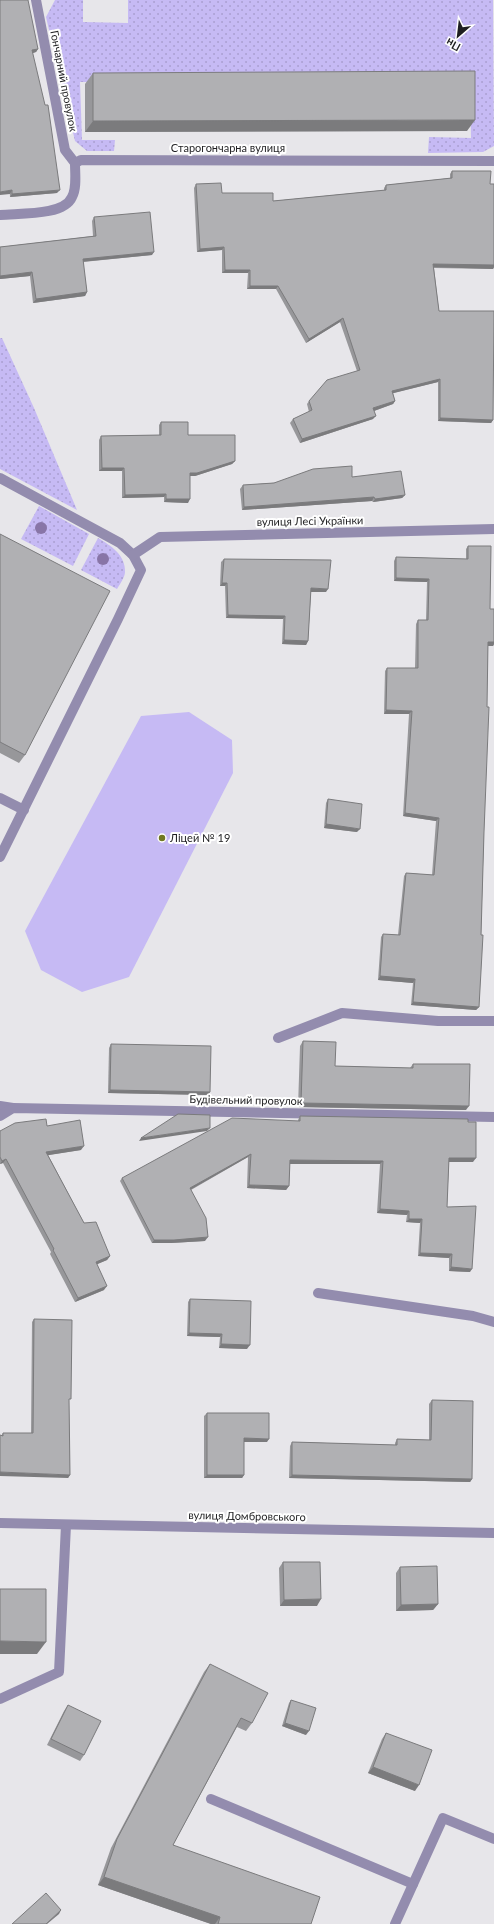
<svg xmlns="http://www.w3.org/2000/svg" width="494" height="1924" font-family="Lato,sans-serif">
  <defs>
    <pattern id="grass-dots" width="8" height="8" patternUnits="userSpaceOnUse"><rect width="8" height="8" fill="#c6baf4"/><path d="M2 2h.1M6 6h.1" fill="none" stroke="#aa9fd1" stroke-width="1.8" stroke-linecap="round"/></pattern>
  </defs>
  <rect width="100%" height="100%" fill="#e7e6ea"/>
  <g fill="url(#grass-dots)">
    <path d="M 55,0 L 83,0 L 83,22 L 128,23 L 128,0 L 493,0 L 494,146 L 483,152 L 428,153 L 429,137 L 471,138 L 470,81 L 80,82 L 82,140 L 115,140 L 114,151 L 87,151 L 75,141 L 46,17 Z"/>
    <path d="M 0,338 L 2,338 L 34,408 L 77,510 L 0,469 Z"/>
    <path d="M 39,506 L 89,534 L 73,566 L 21,539 Z"/>
    <path d="M 98,538 C 110,545 126,555 125,572 C 125,577 120,584 117,589 L 81,570 Z"/>
  </g>
  <path fill="#c6baf4" d="M 189,712 L 232,740 L 233,773 L 129,977 L 82,992 L 41,970 L 25,931 L 141,716 Z"/>
  <g fill="none" stroke-linecap="round" stroke-linejoin="round">
    <g stroke="#938cae" stroke-width="10">
      <path d="M 0,478 L 120,543 L 133,555 L 141,570 L 118,619 L 0,857"/>
      <path d="M 0,798 L 24,810"/>
      <path d="M 278,1038 L 342,1013 L 438,1021 L 494,1021"/>
      <path d="M 0,1106 L 13,1108"/>
      <path d="M 318,1293 L 473,1316 L 494,1322"/>
      <path d="M 0,1699 L 59,1672 L 66,1525"/>
      <path d="M 211,1799 L 413,1884"/>
      <path d="M 395,1924 L 443,1818 L 494,1839"/>
    </g>
    <g stroke="#938cae" stroke-width="10">
      <path d="M 36,0 L 65,150 L 75,163"/>
      <path d="M 75,163 L 81,160 L 494,161"/>
      <path d="M 0,215 C 19,213 64,216 72,197 C 77,188 75,174 75,163"/>
      <path d="M 133,555 L 160,537 L 494,529"/>
      <path d="M 0,1116 L 13,1108 L 494,1117"/>
    </g>
    <path stroke="#938cae" stroke-width="10" d="M 0,1523 L 494,1533"/>
  </g>
  <g fill="#8875a7">
    <circle cx="41" cy="528" r="6"/>
    <circle cx="103" cy="559" r="6"/>
  </g>
  <g fill="#97979a">
    <path d="M 0,0 L 38,49 L 36,52 L 32,53 L 57,193 L 10,197 Z"/>
    <path d="M 93,73 L 467,131 L 85,132 L 85,84 Z"/>
    <path d="M 452,171 L 490,184 L 494,184 L 494,267 L 493,269 L 434,268 L 439,311 L 493,420 L 491,423 L 438,421 L 438,382 L 393,393 L 395,401 L 393,404 L 374,411 L 373,419 L 300,443 L 290,423 L 293,419 L 309,412 L 307,404 L 309,401 L 357,371 L 340,322 L 306,343 L 276,289 L 247,289 L 248,273 L 222,273 L 222,250 L 197,252 L 194,188 L 196,184 L 222,193 L 273,201 L 384,190 L 384,188 L 386,185 L 450,178 L 450,174 Z"/>
    <path d="M 94,217 L 152,255 L 83,262 L 87,292 L 85,296 L 33,303 L 30,276 L 0,279 L 0,247 L 93,236 L 92,221 Z"/>
    <path d="M 161,422 L 188,435 L 235,461 L 232,464 L 195,476 L 190,476 L 188,503 L 164,502 L 164,497 L 122,498 L 122,471 L 99,471 L 99,440 L 101,436 L 159,435 L 159,425 Z"/>
    <path d="M 352,477 L 405,495 L 402,498 L 373,502 L 372,501 L 242,510 L 240,489 L 243,485 Z"/>
    <path d="M 0,534 L 25,755 L 19,763 L 0,753 Z"/>
    <path d="M 468,546 L 490,609 L 494,609 L 494,644 L 493,646 L 488,646 L 484,832 L 479,1007 L 476,1010 L 411,1005 L 413,983 L 378,980 L 381,937 L 383,934 L 398,935 L 404,876 L 406,873 L 432,875 L 436,821 L 403,816 L 409,714 L 384,714 L 385,671 L 387,668 L 415,668 L 416,624 L 418,620 L 426,620 L 427,582 L 394,581 L 394,561 L 396,557 L 466,559 L 466,549 Z"/>
    <path d="M 224,559 L 326,592 L 311,592 L 308,641 L 306,645 L 282,644 L 283,619 L 226,618 L 225,586 L 220,586 L 221,562 Z"/>
    <path d="M 328,799 L 357,832 L 324,828 L 326,803 Z"/>
    <path d="M 303,1041 L 335,1066 L 410,1068 L 413,1064 L 466,1110 L 298,1107 L 300,1046 Z"/>
    <path d="M 111,1044 L 210,1092 L 208,1095 L 108,1093 L 109,1048 Z"/>
    <path d="M 300,1116 L 468,1122 L 473,1162 L 449,1162 L 447,1207 L 470,1272 L 449,1271 L 449,1258 L 418,1256 L 420,1223 L 406,1222 L 407,1215 L 377,1213 L 380,1164 L 290,1164 L 289,1186 L 286,1190 L 247,1188 L 248,1157 L 191,1190 L 205,1241 L 171,1243 L 152,1243 L 120,1181 L 122,1178 L 298,1121 L 298,1120 Z"/>
    <path d="M 47,1126 L 81,1150 L 48,1155 L 84,1223 L 110,1256 L 107,1260 L 97,1264 L 104,1290 L 75,1302 L 50,1254 L 51,1252 L 3,1163 L 0,1164 L 0,1131 Z"/>
    <path d="M 190,1299 L 247,1349 L 219,1348 L 220,1337 L 187,1336 L 188,1302 Z"/>
    <path d="M 34,1319 L 69,1402 L 70,1475 L 68,1478 L 1,1436 L 3,1433 L 31,1433 L 32,1322 Z"/>
    <path d="M 432,1400 L 472,1479 L 470,1482 L 289,1478 L 290,1446 L 292,1442 L 395,1445 L 395,1443 L 397,1439 L 429,1440 L 429,1404 Z"/>
    <path d="M 207,1413 L 267,1442 L 244,1442 L 244,1475 L 242,1478 L 204,1478 L 204,1416 Z"/>
    <path d="M 283,1562 L 317,1606 L 280,1606 L 279,1568 Z"/>
    <path d="M 400,1567 L 438,1604 L 433,1610 L 396,1611 L 396,1573 Z"/>
    <path d="M 210,1664 L 252,1723 L 246,1731 L 237,1727 L 173,1845 L 311,1924 L 211,1924 L 98,1885 L 111,1848 L 204,1672 Z"/>
    <path d="M 291,1700 L 306,1735 L 282,1726 L 289,1703 Z"/>
    <path d="M 68,1705 L 84,1755 L 80,1761 L 47,1745 L 64,1711 Z"/>
    <path d="M 386,1733 L 415,1791 L 368,1773 L 382,1739 Z"/>
  </g>
  <g fill="#7b7b7d">
    <path d="M 38,49 L 36,52 L 30,54 L 32,50 Z"/>
    <path d="M 475,120 L 467,131 L 85,132 L 93,121 Z"/>
    <path d="M 12,190 L 10,194 L 0,195 L 0,192 Z"/>
    <path d="M 60,190 L 57,193 L 10,197 L 12,194 Z"/>
    <path d="M 224,247 L 222,250 L 197,252 L 200,249 Z"/>
    <path d="M 154,252 L 152,255 L 80,262 L 83,259 Z"/>
    <path d="M 433,264 L 494,265 L 494,267 L 493,269 L 431,267 Z"/>
    <path d="M 225,270 L 250,270 L 248,273 L 222,273 Z"/>
    <path d="M 32,272 L 30,276 L 0,279 L 0,276 Z"/>
    <path d="M 250,286 L 278,286 L 276,289 L 247,289 Z"/>
    <path d="M 87,292 L 85,296 L 33,303 L 36,299 Z"/>
    <path d="M 343,318 L 340,322 L 306,343 L 309,339 Z"/>
    <path d="M 440,379 L 438,382 L 390,394 L 392,391 Z"/>
    <path d="M 395,401 L 393,404 L 371,412 L 373,408 Z"/>
    <path d="M 376,416 L 373,419 L 300,443 L 302,439 Z"/>
    <path d="M 440,418 L 493,420 L 491,423 L 438,421 Z"/>
    <path d="M 235,461 L 232,464 L 195,476 L 188,476 L 190,473 Z"/>
    <path d="M 102,468 L 124,468 L 122,471 L 99,471 Z"/>
    <path d="M 166,494 L 164,497 L 122,498 L 125,495 Z"/>
    <path d="M 405,495 L 402,498 L 373,502 L 375,499 Z"/>
    <path d="M 374,497 L 372,501 L 242,510 L 244,507 Z"/>
    <path d="M 166,499 L 190,499 L 188,503 L 164,502 Z"/>
    <path d="M 396,578 L 429,579 L 427,582 L 394,581 Z"/>
    <path d="M 222,583 L 227,583 L 225,586 L 220,586 Z"/>
    <path d="M 311,588 L 328,589 L 326,592 L 309,592 Z"/>
    <path d="M 228,615 L 285,616 L 283,619 L 226,618 Z"/>
    <path d="M 284,640 L 308,641 L 306,645 L 282,644 Z"/>
    <path d="M 488,642 L 494,642 L 494,644 L 493,646 L 486,646 Z"/>
    <path d="M 386,710 L 412,711 L 409,714 L 384,714 Z"/>
    <path d="M 405,813 L 439,818 L 436,821 L 403,816 Z"/>
    <path d="M 326,824 L 360,829 L 357,832 L 324,828 Z"/>
    <path d="M 380,976 L 415,979 L 413,983 L 378,980 Z"/>
    <path d="M 413,1002 L 479,1007 L 476,1010 L 411,1005 Z"/>
    <path d="M 110,1090 L 210,1092 L 208,1095 L 108,1093 Z"/>
    <path d="M 301,1103 L 469,1106 L 466,1110 L 298,1107 Z"/>
    <path d="M 210,1128 L 207,1131 L 139,1141 L 141,1138 Z"/>
    <path d="M 84,1146 L 81,1150 L 43,1156 L 46,1152 Z"/>
    <path d="M 251,1154 L 248,1157 L 188,1191 L 190,1188 Z"/>
    <path d="M 449,1158 L 476,1158 L 473,1162 L 447,1162 Z"/>
    <path d="M 6,1159 L 3,1163 L 0,1164 L 2,1161 Z"/>
    <path d="M 290,1160 L 383,1161 L 380,1164 L 287,1164 Z"/>
    <path d="M 249,1185 L 289,1186 L 286,1190 L 247,1188 Z"/>
    <path d="M 380,1209 L 409,1211 L 407,1215 L 377,1213 Z"/>
    <path d="M 409,1219 L 422,1219 L 420,1223 L 406,1222 Z"/>
    <path d="M 208,1237 L 205,1241 L 171,1243 L 152,1243 L 154,1240 Z"/>
    <path d="M 420,1253 L 452,1254 L 449,1258 L 418,1256 Z"/>
    <path d="M 110,1256 L 107,1260 L 93,1266 L 96,1262 Z"/>
    <path d="M 451,1267 L 472,1269 L 470,1272 L 449,1271 Z"/>
    <path d="M 107,1286 L 104,1290 L 75,1302 L 78,1298 Z"/>
    <path d="M 189,1333 L 222,1334 L 220,1337 L 187,1336 Z"/>
    <path d="M 221,1344 L 250,1345 L 247,1349 L 219,1348 Z"/>
    <path d="M 244,1438 L 269,1439 L 267,1442 L 242,1442 Z"/>
    <path d="M 0,1472 L 70,1475 L 68,1478 L 0,1476 Z"/>
    <path d="M 207,1475 L 244,1475 L 242,1478 L 204,1478 Z"/>
    <path d="M 292,1475 L 472,1479 L 470,1482 L 289,1478 Z"/>
    <path d="M 321,1599 L 317,1606 L 280,1606 L 284,1600 Z"/>
    <path d="M 438,1604 L 433,1610 L 396,1611 L 401,1605 Z"/>
    <path d="M 0,1641 L 46,1642 L 37,1654 L 0,1654 Z"/>
    <path d="M 285,1723 L 309,1731 L 306,1735 L 282,1726 Z"/>
    <path d="M 373,1767 L 419,1785 L 415,1791 L 368,1773 Z"/>
    <path d="M 104,1877 L 220,1917 L 215,1924 L 211,1924 L 98,1885 Z"/>
    <path d="M 61,1910 L 59,1914 L 47,1924 L 46,1924 Z"/>
  </g>
  <g fill="#b0b0b3" stroke="#7b7b7d">
    <path d="M 0,0 L 28,0 L 38,49 L 32,50 L 45,105 L 48,105 L 60,190 L 12,194 L 12,190 L 0,192 Z"/>
    <path d="M 475,71 L 475,120 L 93,121 L 93,73 Z"/>
    <path d="M 452,171 L 491,171 L 490,184 L 494,184 L 494,265 L 433,264 L 439,311 L 494,311 L 493,420 L 440,418 L 440,379 L 392,391 L 395,401 L 373,408 L 376,416 L 302,439 L 293,419 L 312,410 L 309,401 L 327,380 L 360,370 L 343,318 L 309,339 L 278,286 L 250,286 L 250,270 L 225,270 L 224,247 L 200,249 L 196,184 L 221,183 L 222,193 L 273,193 L 273,201 L 386,190 L 386,185 L 452,178 Z"/>
    <path d="M 150,212 L 154,252 L 83,259 L 87,292 L 36,299 L 32,272 L 0,276 L 0,247 L 96,236 L 94,217 Z"/>
    <path d="M 161,422 L 188,422 L 188,435 L 235,435 L 235,461 L 197,473 L 190,473 L 190,499 L 166,499 L 166,494 L 125,495 L 124,468 L 102,468 L 101,436 L 161,435 Z"/>
    <path d="M 352,466 L 352,477 L 401,471 L 405,495 L 375,499 L 374,497 L 244,507 L 243,485 L 274,483 L 313,469 Z"/>
    <path d="M 0,534 L 110,591 L 25,755 L 0,742 Z"/>
    <path d="M 468,546 L 491,546 L 490,609 L 494,609 L 494,642 L 488,642 L 487,707 L 489,707 L 484,832 L 481,935 L 483,935 L 479,1007 L 413,1002 L 415,979 L 380,976 L 383,934 L 400,935 L 406,873 L 434,875 L 439,818 L 405,813 L 412,711 L 386,710 L 387,668 L 418,668 L 418,620 L 428,620 L 429,579 L 396,578 L 396,557 L 468,559 Z"/>
    <path d="M 224,559 L 331,560 L 328,589 L 311,588 L 308,641 L 284,640 L 285,616 L 228,615 L 227,583 L 222,583 Z"/>
    <path d="M 328,799 L 362,804 L 360,829 L 326,824 Z"/>
    <path d="M 303,1041 L 336,1042 L 335,1066 L 413,1068 L 413,1064 L 470,1064 L 469,1106 L 301,1103 Z"/>
    <path d="M 111,1044 L 211,1046 L 210,1092 L 110,1090 Z"/>
    <path d="M 178,1114 L 210,1115 L 210,1128 L 141,1138 Z"/>
    <path d="M 300,1116 L 468,1119 L 468,1122 L 476,1122 L 476,1158 L 449,1158 L 447,1207 L 476,1206 L 472,1269 L 451,1267 L 452,1254 L 420,1253 L 422,1219 L 409,1219 L 409,1211 L 380,1209 L 383,1161 L 290,1160 L 289,1186 L 249,1185 L 251,1154 L 190,1188 L 206,1218 L 208,1237 L 174,1240 L 154,1240 L 122,1178 L 232,1118 L 300,1121 Z"/>
    <path d="M 46,1119 L 47,1126 L 80,1120 L 84,1146 L 46,1152 L 84,1223 L 96,1222 L 110,1256 L 96,1262 L 107,1286 L 78,1298 L 53,1250 L 54,1249 L 6,1159 L 2,1161 L 0,1157 L 0,1131 L 15,1123 Z"/>
    <path d="M 190,1299 L 251,1301 L 250,1345 L 221,1344 L 222,1334 L 189,1333 Z"/>
    <path d="M 34,1319 L 72,1320 L 71,1399 L 69,1399 L 70,1475 L 0,1472 L 0,1435 L 3,1436 L 3,1433 L 33,1433 Z"/>
    <path d="M 432,1400 L 473,1401 L 472,1479 L 292,1475 L 292,1442 L 397,1445 L 397,1439 L 431,1440 Z"/>
    <path d="M 207,1413 L 269,1413 L 269,1439 L 244,1438 L 244,1475 L 207,1475 Z"/>
    <path d="M 283,1562 L 320,1562 L 321,1599 L 284,1600 Z"/>
    <path d="M 437,1566 L 438,1604 L 401,1605 L 400,1567 Z"/>
    <path d="M 0,1589 L 46,1589 L 46,1642 L 0,1641 Z"/>
    <path d="M 210,1664 L 268,1693 L 252,1723 L 241,1718 L 173,1845 L 320,1897 L 311,1924 L 218,1924 L 220,1917 L 104,1877 L 117,1839 Z"/>
    <path d="M 291,1700 L 316,1708 L 309,1731 L 285,1723 Z"/>
    <path d="M 68,1705 L 101,1721 L 84,1755 L 51,1739 Z"/>
    <path d="M 386,1733 L 432,1750 L 419,1785 L 373,1767 Z"/>
    <path d="M 46,1893 L 61,1910 L 46,1924 L 12,1924 Z"/>
  </g>
  <circle fill="#707822" stroke="#fff" stroke-width="1.5" cx="162" cy="838" r="4"/>
  <g text-anchor="middle" stroke-width="4" stroke-linejoin="round" paint-order="stroke">
    <g font-size="11" fill="#1f1f21" stroke="#fff">
      <text transform="translate(64 81) rotate(79)" y="4">Гончарний провулок</text>
      <text x="228" y="152">Старогончарна вулиця</text>
      <text transform="translate(310 521) rotate(-1)" y="4">вулиця Лесі Українки</text>
      <text transform="translate(246 1100) rotate(1)" y="4">Будівельний провулок</text>
      <text transform="translate(247 1516) rotate(1)" y="4">вулиця Домбровського</text>
    </g>
    <g font-size="11" fill="#1f1f21" stroke="#fff" text-anchor="start">
      <text x="170" y="842">Ліцей № 19</text>
    </g>
  </g>
  <g transform="translate(458 36) rotate(208)" stroke="#ffffff" stroke-width="3" paint-order="stroke">
  <path d="M0-3L7 15L0 10L-7 15Z" fill="#1f1f21"/>
  <text y="-6" font-size="11" font-weight="bold" text-anchor="middle" fill="#1f1f21">Пн</text>
  </g>
</svg>
